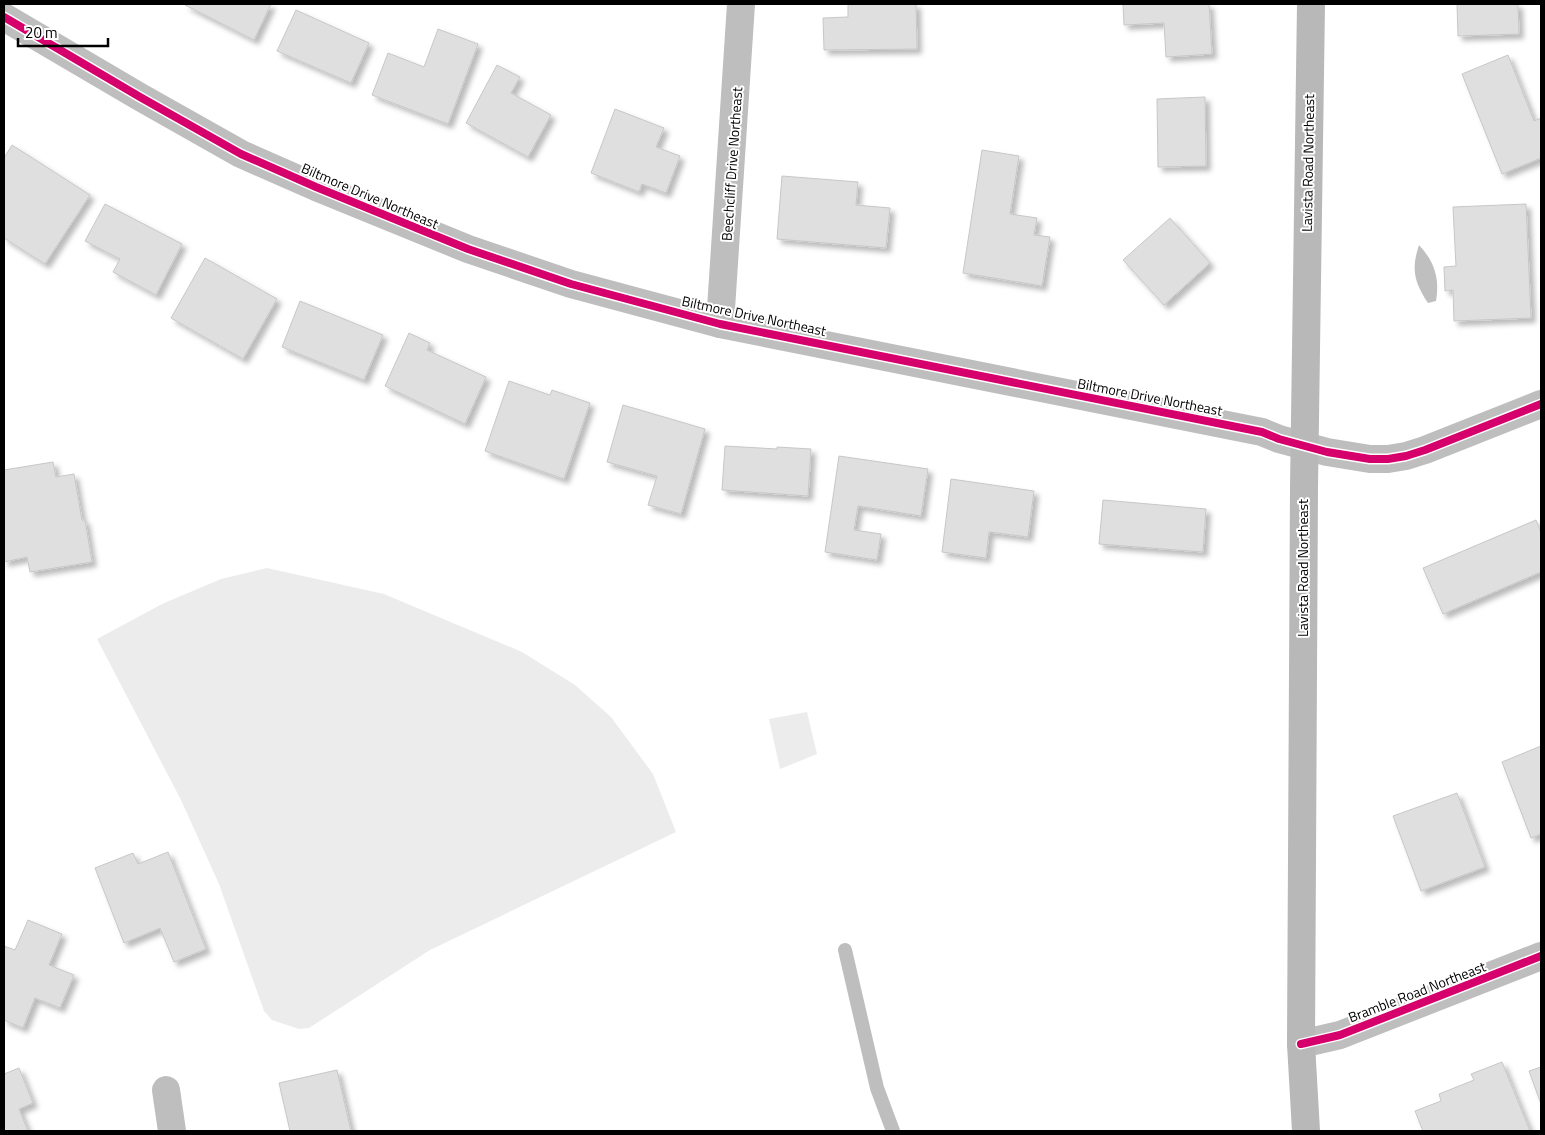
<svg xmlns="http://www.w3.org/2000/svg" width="1545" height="1135" font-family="'Titillium Web',sans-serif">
  <defs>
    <filter id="shadow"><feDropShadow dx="4.5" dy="4.5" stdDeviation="2.5" flood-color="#0004"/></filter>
  </defs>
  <rect width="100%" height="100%" fill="#fff"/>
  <g fill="#ececec">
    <path d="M 267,568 L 384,594 L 522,652 L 575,685 L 611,717 L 653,774 L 676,832 L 430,950 L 309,1028 L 299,1029 L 272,1020 L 264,1011 L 219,884 L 181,800 L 97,639 L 162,604 L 221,579 Z"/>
    <path d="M 807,712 L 817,754 L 780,769 L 769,719 Z"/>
  </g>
  <path fill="#bfbfbf" d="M 1419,245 C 1434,261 1440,278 1436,301 L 1428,303 C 1414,282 1411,269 1419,245 Z"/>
  <g fill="#dfdfdf" stroke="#c7c7c7" filter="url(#shadow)">
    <path d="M 186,4 L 271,4 L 254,40 L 185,5 Z"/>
    <path d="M 848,4 L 916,4 L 917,49 L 824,50 L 823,18 L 848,17 Z"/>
    <path d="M 1123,4 L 1209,4 L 1212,54 L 1166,57 L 1164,23 L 1124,25 Z"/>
    <path d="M 1457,4 L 1518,4 L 1519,34 L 1458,36 Z"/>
    <path d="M 296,10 L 369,43 L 351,83 L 277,51 Z"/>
    <path d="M 438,29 L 478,44 L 448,124 L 372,95 L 388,53 L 424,67 Z"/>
    <path d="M 1508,55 L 1534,121 L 1541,118 L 1541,158 L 1502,174 L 1462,74 Z"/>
    <path d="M 497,65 L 520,77 L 511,93 L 551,115 L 528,157 L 466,123 Z"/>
    <path d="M 1205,97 L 1206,166 L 1158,167 L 1157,99 Z"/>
    <path d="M 615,109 L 664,128 L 656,147 L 680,156 L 666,193 L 642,184 L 639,192 L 591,173 Z"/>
    <path d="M 12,145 L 90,195 L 45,264 L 4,238 L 4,158 Z"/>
    <path d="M 982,150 L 1019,156 L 1010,214 L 1037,218 L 1034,235 L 1050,237 L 1042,286 L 963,273 Z"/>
    <path d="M 782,176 L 858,182 L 856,205 L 890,208 L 886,248 L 777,239 Z"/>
    <path d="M 105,204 L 182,244 L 156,295 L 113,272 L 120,259 L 85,241 Z"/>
    <path d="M 1526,204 L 1531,318 L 1454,321 L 1453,290 L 1445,291 L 1444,267 L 1456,266 L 1453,207 Z"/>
    <path d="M 1170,218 L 1210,263 L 1164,305 L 1123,260 Z"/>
    <path d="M 205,258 L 277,299 L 243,359 L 171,318 Z"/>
    <path d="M 300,301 L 383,335 L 364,380 L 282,347 Z"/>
    <path d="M 409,333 L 430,343 L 427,350 L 486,377 L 465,424 L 385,386 Z"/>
    <path d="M 509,381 L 550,395 L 552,390 L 590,403 L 564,479 L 485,451 Z"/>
    <path d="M 623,405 L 705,429 L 681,514 L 648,505 L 657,476 L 607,462 Z"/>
    <path d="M 725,446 L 777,449 L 777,447 L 811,449 L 808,496 L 722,490 Z"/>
    <path d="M 839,456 L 928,469 L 921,516 L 858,506 L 854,530 L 881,534 L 877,560 L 825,552 Z"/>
    <path d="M 53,462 L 56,477 L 74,474 L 82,520 L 85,520 L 92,562 L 30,572 L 27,557 L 4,562 L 4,470 Z"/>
    <path d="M 951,479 L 1034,491 L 1028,537 L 989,532 L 986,558 L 942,552 Z"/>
    <path d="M 1103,500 L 1206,509 L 1203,552 L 1099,544 Z"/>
    <path d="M 1536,520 L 1541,532 L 1541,572 L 1443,614 L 1423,568 Z"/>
    <path d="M 1541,746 L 1541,834 L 1531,838 L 1502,762 Z"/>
    <path d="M 1457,793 L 1485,867 L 1421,891 L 1393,816 Z"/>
    <path d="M 168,852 L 206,949 L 174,962 L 160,928 L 124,943 L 95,868 L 133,853 L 138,864 Z"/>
    <path d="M 28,920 L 62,934 L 49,965 L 74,975 L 60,1008 L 35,998 L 23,1028 L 4,1020 L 4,946 L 15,950 Z"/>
    <path d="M 1502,1062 L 1530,1131 L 1423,1131 L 1415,1111 L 1441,1101 L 1439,1094 L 1474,1080 L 1471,1074 Z"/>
    <path d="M 1541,1067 L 1541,1104 L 1529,1071 Z"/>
    <path d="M 19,1068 L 33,1103 L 19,1109 L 28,1131 L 4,1131 L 4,1074 Z"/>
    <path d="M 337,1070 L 351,1131 L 290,1131 L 279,1083 Z"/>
  </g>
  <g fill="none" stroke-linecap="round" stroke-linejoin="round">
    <path stroke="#bebebe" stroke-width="14" d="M 845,950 L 877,1088 L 893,1131"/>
    <g stroke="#bebebe" stroke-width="28">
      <path d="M 4,17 L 140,97 L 241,154 L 316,187 L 468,249 L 571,284 L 720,324 L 1262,432 L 1279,439 L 1327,452 L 1370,459 L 1388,459 L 1406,456 L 1425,450 L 1541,404"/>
      <path d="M 720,324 L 741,4"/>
      <path d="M 1301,1044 L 1340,1035 L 1541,956"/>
      <path d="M 166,1090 L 172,1131"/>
    </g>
    <path stroke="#b8b8b8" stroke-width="28" d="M 1306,1131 L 1301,1044 L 1304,488 L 1311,4"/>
    <g stroke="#fff" stroke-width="11">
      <g id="cycleway">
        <path d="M 4,17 L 140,97 L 241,154 L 316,187 L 468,249 L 571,284 L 720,324 L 1262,432 L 1279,439 L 1327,452 L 1370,459 L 1388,459 L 1406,456 L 1425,450 L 1541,404"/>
        <path d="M 1301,1044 L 1340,1035 L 1541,956"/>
      </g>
    </g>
    <use href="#cycleway" stroke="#d6006c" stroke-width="8"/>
  </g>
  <g text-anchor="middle" stroke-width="4" stroke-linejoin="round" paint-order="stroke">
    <g font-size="14" fill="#000" stroke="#fff">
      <text transform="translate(1308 163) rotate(-89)" y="5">Lavista Road Northeast</text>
      <text transform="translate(732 164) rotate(-86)" y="5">Beechcliff Drive Northeast</text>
      <text transform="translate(370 196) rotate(23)" y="5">Biltmore Drive Northeast</text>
      <text transform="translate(754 316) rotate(12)" y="5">Biltmore Drive Northeast</text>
      <text transform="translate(1150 397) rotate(11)" y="5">Biltmore Drive Northeast</text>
      <text transform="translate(1303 568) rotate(-90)" y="5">Lavista Road Northeast</text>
      <text transform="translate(1417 992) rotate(-21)" y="5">Bramble Road Northeast</text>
    </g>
  </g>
  <rect width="1545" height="1135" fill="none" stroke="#000000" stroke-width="10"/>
  <path d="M18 38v8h90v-8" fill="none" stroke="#000000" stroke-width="2.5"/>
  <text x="25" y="38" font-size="15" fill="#000000" stroke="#ffffff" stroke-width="4" paint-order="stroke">20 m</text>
</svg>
